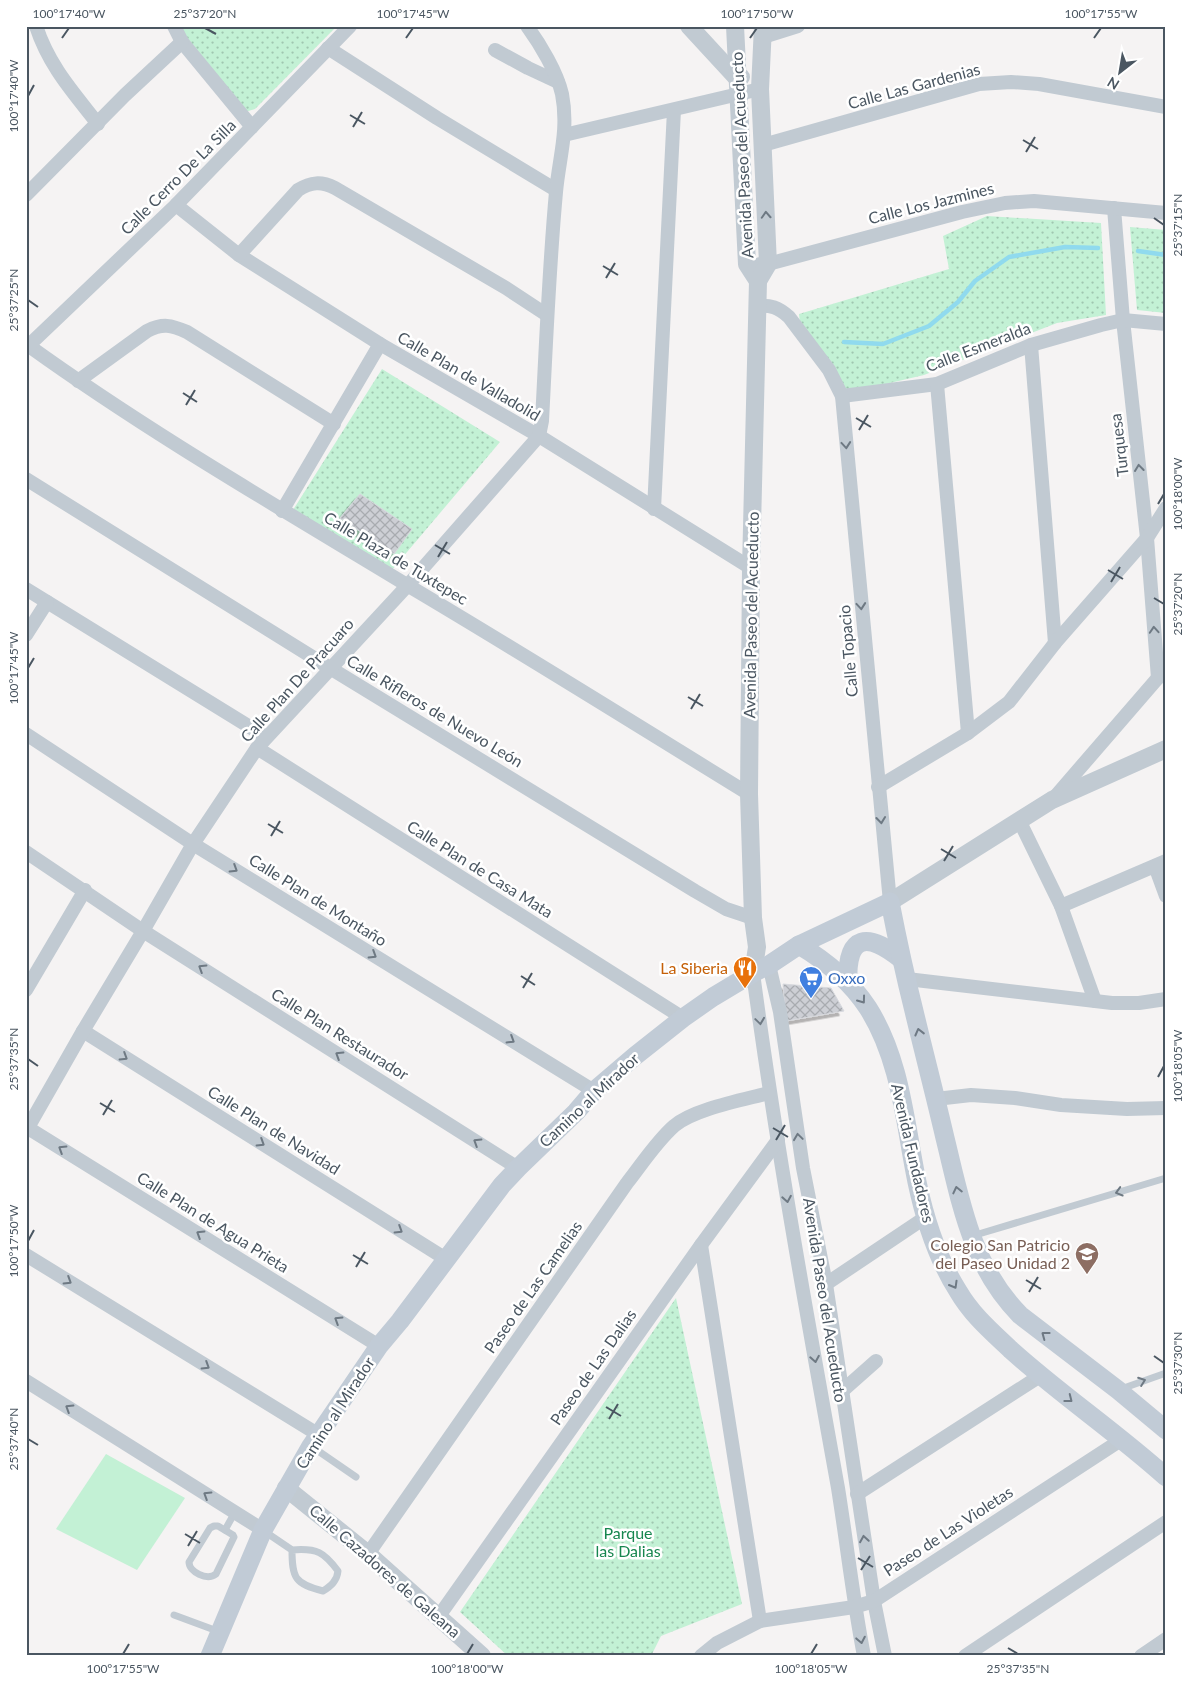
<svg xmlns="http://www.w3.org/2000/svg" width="1192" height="1682" font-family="Lato,sans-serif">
  <defs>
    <pattern id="grass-dots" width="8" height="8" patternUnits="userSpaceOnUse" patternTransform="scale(1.25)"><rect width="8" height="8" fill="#c3f1d5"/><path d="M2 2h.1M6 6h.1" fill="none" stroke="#a0c6b0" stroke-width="1.8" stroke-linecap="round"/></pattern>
    <pattern id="building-cross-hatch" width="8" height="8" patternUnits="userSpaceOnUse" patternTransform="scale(1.25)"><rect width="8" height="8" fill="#cdcfd5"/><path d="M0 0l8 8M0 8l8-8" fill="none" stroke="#a8abb0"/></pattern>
    <filter id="shadow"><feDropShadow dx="-4.5" dy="4.5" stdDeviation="0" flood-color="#0004"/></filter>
  </defs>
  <rect width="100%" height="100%" fill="#f5f3f3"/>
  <g fill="url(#grass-dots)">
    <path d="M 178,26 L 337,26 L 255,109 L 245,112 Z"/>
    <path d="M 987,216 L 1101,223 L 1106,315 L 1057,323 L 924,375 L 839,395 L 801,332 L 799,314 L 949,269 L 943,236 Z"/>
    <path d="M 1130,227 L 1166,230 L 1166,313 L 1137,310 Z"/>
    <path d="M 382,369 L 500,442 L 391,571 L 293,510 Z"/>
    <path d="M 676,1298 L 742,1604 L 661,1636 L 651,1656 L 508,1656 L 460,1612 Z"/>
  </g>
  <path fill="#c3f1d5" d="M 106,1454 L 185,1498 L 137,1570 L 56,1529 Z"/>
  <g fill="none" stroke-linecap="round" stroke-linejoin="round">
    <g stroke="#90daee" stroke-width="4.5">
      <path d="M 1138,251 L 1166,255"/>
      <path d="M 844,342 L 883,344 L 929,326 L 958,302 L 975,281 L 1009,257 L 1065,247 L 1098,248"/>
    </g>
  </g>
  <g fill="url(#building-cross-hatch)" stroke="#d7d9de" filter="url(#shadow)">
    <path d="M 360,494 L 412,529 L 394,554 L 340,518 Z"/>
    <path d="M 783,984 L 831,988 L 844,1011 L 786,1021 Z"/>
  </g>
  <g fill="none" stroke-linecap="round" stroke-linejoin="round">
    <g stroke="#c1cad2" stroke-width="7">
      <path d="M 972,1236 L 1166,1178"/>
      <path d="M 1121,1389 L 1166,1373"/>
      <path d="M 311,1446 L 356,1477"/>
      <path d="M 214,1526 L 218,1526 L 233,1535 L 234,1537 L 216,1574 C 207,1581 189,1572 189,1562 L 210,1528 Z"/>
      <path d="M 225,1530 L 235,1512"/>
      <path d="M 264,1531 L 292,1550 C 292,1578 295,1584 323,1591 C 331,1586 337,1581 338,1571 C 324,1552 317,1548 292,1550"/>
      <path d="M 174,1615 L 220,1632"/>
    </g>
    <g stroke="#c1cad2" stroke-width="14">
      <path d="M 36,26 C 49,66 73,92 98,124"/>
      <path d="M 174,26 L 182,42 L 252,127"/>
      <path d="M 763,37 L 798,26"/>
      <path d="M 328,48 L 437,118 L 556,190"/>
      <path d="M 495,50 L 528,68 L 558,82"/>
      <path d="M 564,135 L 760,89"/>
      <path d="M 763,145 L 979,84 L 1011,82 L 1039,84 L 1166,107"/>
      <path d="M 26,195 L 125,95 L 182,42"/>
      <path d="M 176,205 L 239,255 L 380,344 L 539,436 L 751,568"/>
      <path d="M 1114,208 L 1123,320 L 1147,538 L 1158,678"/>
      <path d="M 239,255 L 298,190 C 311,182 321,181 335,188 L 506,288 L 547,315"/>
      <path d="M 760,264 L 768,264 L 962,212 L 1005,203 L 1034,201 L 1166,213"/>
      <path d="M 757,306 C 771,305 778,307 789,317 L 829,370 L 842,396 L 937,384 L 1031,345 L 1101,325 L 1123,320 L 1166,324"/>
      <path d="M 1031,345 L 1055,643"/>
      <path d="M 29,346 C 150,433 280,508 407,585 C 522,653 635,724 749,794"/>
      <path d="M 26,348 L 176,205 L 350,26"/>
      <path d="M 78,381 L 147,331 C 163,323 171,325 187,332 L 334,424"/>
      <path d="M 937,384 L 968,733"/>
      <path d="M 842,396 L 890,902"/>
      <path d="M 26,479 L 330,668 L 695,891 L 726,909 L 753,918"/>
      <path d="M 654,509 L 674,110"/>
      <path d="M 282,511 L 380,344"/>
      <path d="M 26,589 L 266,737"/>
      <path d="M 26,635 L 47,602"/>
      <path d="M 26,734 L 193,844 L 594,1091"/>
      <path d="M 257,748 L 683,1018"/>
      <path d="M 878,787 L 968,733 L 1009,702 L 1055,643 L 1147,538 L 1166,508"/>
      <path d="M 1054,798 L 1163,672"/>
      <path d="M 1019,820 L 1061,906 L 1095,1001"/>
      <path d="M 26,852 L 143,931 L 518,1168"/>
      <path d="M 1155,866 L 1166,896"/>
      <path d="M 1061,906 L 1166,861"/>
      <path d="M 769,965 L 780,1012 L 803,1168 L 826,1284 L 874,1601 L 885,1656"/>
      <path d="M 753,973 C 776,1145 807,1316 838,1488 C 847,1544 853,1600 864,1656"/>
      <path d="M 907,979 L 1112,1003 L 1139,1003 L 1166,999"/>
      <path d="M 26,990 L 85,890"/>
      <path d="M 83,1031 L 446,1259"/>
      <path d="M 936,1099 L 971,1095 L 1015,1098 L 1061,1105 L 1127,1109 L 1166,1108"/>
      <path d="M 28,1128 L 379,1346"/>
      <path d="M 26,1131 L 83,1031 L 143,931 L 193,844 L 257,748 L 408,585 L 539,436 L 542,421 C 546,345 549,268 556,192 C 559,158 569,130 562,94 C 557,72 540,44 527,26"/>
      <path d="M 701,1245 L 760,1621"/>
      <path d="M 26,1255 L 319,1435"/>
      <path d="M 826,1284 L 926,1217"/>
      <path d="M 26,1381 L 263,1530"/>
      <path d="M 841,1392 L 876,1361"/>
      <path d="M 857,1494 L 1040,1376"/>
      <path d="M 368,1554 L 627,1183 C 642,1164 656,1142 674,1126 C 694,1109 743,1100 769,1093"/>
      <path d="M 439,1616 L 701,1245 L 778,1140"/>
      <path d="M 701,1656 L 717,1643 L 760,1621 L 854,1607 L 874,1601 L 1121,1440"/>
      <path d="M 965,1656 L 1166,1522"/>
      <path d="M 1141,1656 L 1166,1639"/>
    </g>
    <g stroke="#c1cad2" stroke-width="18">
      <path d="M 689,26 L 736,77 L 741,77"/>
      <path d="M 735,26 L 747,264 L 758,281"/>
      <path d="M 890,902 L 1052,800 L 1166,749"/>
      <path d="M 753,973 L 757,947 L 753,918 L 749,794 L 751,568 L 758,281 L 768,264 L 760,89 L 763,26"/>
      <path d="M 286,1488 L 368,1554 L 482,1656"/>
    </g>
    <g stroke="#c1cbd6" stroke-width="19">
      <path d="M 799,945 C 826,961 851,982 868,1008 C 901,1060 905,1124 917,1182 C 925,1220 937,1258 958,1291 C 972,1315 991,1331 1011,1350 C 1061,1395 1116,1432 1166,1477"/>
      <path d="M 848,982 C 846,934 868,932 901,959"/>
      <path d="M 210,1656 L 263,1530 L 311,1446 L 379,1346 L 400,1321 L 502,1185 L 518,1168 L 576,1112 L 594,1091 L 635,1056 L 683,1018 L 713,997 L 753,973 L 769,965 L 799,945 L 890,902 C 897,938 905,975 914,1011 C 924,1053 935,1095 945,1138 C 961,1203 971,1265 1020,1315 L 1118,1390 L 1166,1430"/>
    </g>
  </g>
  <defs><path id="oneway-chevron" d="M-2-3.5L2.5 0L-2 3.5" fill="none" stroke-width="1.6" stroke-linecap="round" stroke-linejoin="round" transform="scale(1.25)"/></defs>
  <g stroke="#6e7983">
    <use href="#oneway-chevron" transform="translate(766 215) rotate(-93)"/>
    <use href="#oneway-chevron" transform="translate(846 445) rotate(85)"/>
    <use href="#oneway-chevron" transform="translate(1139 468) rotate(-97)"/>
    <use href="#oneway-chevron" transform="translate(861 606) rotate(85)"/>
    <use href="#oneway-chevron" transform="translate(1154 630) rotate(-94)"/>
    <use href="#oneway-chevron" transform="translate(881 820) rotate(84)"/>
    <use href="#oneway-chevron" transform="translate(234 869) rotate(32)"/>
    <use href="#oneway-chevron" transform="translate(373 955) rotate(32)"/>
    <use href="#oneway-chevron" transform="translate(202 968) rotate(-148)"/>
    <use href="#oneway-chevron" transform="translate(760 1021) rotate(82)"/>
    <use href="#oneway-chevron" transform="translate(511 1040) rotate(32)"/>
    <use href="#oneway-chevron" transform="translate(339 1055) rotate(-148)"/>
    <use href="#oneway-chevron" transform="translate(124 1057) rotate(32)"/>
    <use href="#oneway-chevron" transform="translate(798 1137) rotate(-98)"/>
    <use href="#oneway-chevron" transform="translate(477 1142) rotate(-148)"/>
    <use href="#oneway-chevron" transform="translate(261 1143) rotate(32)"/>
    <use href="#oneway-chevron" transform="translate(62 1149) rotate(-148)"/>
    <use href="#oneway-chevron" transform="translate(1119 1192) rotate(164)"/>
    <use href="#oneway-chevron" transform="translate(787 1199) rotate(80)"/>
    <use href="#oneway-chevron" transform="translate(399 1230) rotate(32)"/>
    <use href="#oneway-chevron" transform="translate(200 1234) rotate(-148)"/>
    <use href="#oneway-chevron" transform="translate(68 1281) rotate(32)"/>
    <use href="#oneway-chevron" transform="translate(338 1320) rotate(-148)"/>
    <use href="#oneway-chevron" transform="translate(815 1359) rotate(80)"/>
    <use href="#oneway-chevron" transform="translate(206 1366) rotate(32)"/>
    <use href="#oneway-chevron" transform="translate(1142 1381) rotate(-20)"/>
    <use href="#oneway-chevron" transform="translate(69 1408) rotate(-148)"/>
    <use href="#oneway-chevron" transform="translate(207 1495) rotate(-148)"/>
    <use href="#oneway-chevron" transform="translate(864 1539) rotate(-99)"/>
    <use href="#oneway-chevron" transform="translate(861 1640) rotate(79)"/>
  </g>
  <g stroke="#6e7984">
    <use href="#oneway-chevron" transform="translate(862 1000) rotate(54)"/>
    <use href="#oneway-chevron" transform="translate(919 1032) rotate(-104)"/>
    <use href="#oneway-chevron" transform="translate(957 1190) rotate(-103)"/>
    <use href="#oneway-chevron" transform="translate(954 1285) rotate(60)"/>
    <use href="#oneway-chevron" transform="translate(1045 1335) rotate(-143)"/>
    <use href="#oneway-chevron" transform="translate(1069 1399) rotate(38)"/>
  </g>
  <path fill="none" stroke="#4a5661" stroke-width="2" d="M 205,28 L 216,34M 62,38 L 69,28M 406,38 L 413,28M 750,38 L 757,28M 1094,38 L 1101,28M 28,96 L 34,85M 350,115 L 365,124M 353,127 L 362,112M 1023,140 L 1038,149M 1026,152 L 1035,137M 1154,218 L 1164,225M 603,266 L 618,275M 606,278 L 615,263M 28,300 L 38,307M 183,393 L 197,402M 186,405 L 195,390M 856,418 L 871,427M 859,430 L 868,415M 1158,504 L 1164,494M 435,545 L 450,554M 438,557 L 447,542M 1108,570 L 1123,579M 1111,582 L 1120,567M 1154,598 L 1164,604M 28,668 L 34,658M 688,697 L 703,706M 691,709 L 700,694M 268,824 L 283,833M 271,836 L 280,821M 941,849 L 956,858M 944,861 L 953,846M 521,976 L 535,985M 523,988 L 532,973M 28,1059 L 38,1066M 1158,1077 L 1164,1066M 100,1103 L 115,1112M 103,1115 L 112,1100M 773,1128 L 788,1137M 776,1140 L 785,1125M 28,1241 L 34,1230M 353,1255 L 368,1264M 356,1267 L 365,1252M 1026,1280 L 1041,1289M 1029,1292 L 1038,1277M 1154,1356 L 1164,1363M 606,1407 L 621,1416M 609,1419 L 618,1404M 28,1439 L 38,1445M 185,1534 L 200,1543M 188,1546 L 197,1531M 858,1558 L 873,1567M 861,1570 L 870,1556M 1008,1648 L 1018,1654M 123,1654 L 129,1644M 467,1654 L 473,1644M 811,1654 L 817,1644"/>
  <defs>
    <g id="restaurant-pin" transform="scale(1.25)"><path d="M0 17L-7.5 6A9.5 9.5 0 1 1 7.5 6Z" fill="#e8710a" stroke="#fff"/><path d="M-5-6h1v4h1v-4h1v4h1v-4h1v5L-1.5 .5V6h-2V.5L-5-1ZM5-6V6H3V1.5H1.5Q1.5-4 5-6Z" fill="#fff"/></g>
    <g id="supermarket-pin" transform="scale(1.25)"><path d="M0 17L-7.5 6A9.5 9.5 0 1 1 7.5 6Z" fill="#3f7fe0" stroke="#fff"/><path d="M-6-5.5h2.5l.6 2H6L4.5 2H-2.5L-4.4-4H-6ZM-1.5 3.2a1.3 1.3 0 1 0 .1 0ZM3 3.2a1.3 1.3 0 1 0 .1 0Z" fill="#fff"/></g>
    <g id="school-pin" transform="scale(1.25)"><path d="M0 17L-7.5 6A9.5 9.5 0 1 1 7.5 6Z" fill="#8d6e63" stroke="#fff"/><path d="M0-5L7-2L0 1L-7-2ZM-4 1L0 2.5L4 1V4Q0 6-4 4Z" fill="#fff"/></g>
  </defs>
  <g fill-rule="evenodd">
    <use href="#restaurant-pin" x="745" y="968"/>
    <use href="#supermarket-pin" x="811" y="978"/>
    <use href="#school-pin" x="1087" y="1254"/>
  </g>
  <g text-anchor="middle" stroke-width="5" stroke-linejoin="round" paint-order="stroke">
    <g font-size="16" fill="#4a5661" stroke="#fff">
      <text transform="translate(914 86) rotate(-15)" y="6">Calle Las Gardenias</text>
      <text transform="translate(742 155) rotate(-93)" y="6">Avenida Paseo del Acueducto</text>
      <text transform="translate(178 177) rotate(-45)" y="6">Calle Cerro De La Silla</text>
      <text transform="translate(931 203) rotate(-14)" y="6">Calle Los Jazmines</text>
      <text transform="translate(978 347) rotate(-21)" y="6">Calle Esmeralda</text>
      <text transform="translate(469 376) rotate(30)" y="6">Calle Plan de Valladolid</text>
      <text transform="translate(1119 445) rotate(-97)" y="6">Turquesa</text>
      <text transform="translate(396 558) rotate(31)" y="6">Calle Plaza de Tuxtepec</text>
      <text transform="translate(751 615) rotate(-89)" y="6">Avenida Paseo del Acueducto</text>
      <text transform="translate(848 651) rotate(-95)" y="6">Calle Topacio</text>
      <text transform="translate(297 680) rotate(-48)" y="6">Calle Plan De Pracuaro</text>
      <text transform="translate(435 711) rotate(31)" y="6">Calle Rifleros de Nuevo León</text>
      <text transform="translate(480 869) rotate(32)" y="6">Calle Plan de Casa Mata</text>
      <text transform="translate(318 900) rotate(32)" y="6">Calle Plan de Montaño</text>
      <text transform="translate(340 1034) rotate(32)" y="6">Calle Plan Restaurador</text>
      <text transform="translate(589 1100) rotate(-43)" y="6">Camino al Mirador</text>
      <text transform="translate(274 1130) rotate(32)" y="6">Calle Plan de Navidad</text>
      <text transform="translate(913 1153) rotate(77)" y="6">Avenida Fundadores</text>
      <text transform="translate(213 1222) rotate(32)" y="6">Calle Plan de Agua Prieta</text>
      <text transform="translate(533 1287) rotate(-55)" y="6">Paseo de Las Camelias</text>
      <text transform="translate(825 1300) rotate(81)" y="6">Avenida Paseo del Acueducto</text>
      <text transform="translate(593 1367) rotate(-55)" y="6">Paseo de Las Dalias</text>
      <text transform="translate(335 1413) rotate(-57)" y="6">Camino al Mirador</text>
      <text transform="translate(948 1531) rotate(-33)" y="6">Paseo de Las Violetas</text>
      <text transform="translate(385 1571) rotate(41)" y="6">Calle Cazadores de Galeana</text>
    </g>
    <g font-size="16" fill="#c56008" stroke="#fff" text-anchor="end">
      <text x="728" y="974">La Siberia</text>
    </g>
    <g font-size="16" fill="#366cbe" stroke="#fff" text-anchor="start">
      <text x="828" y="984">Oxxo</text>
    </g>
    <g font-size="16" fill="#785e54" stroke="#fff" text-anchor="end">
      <text x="1070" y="1251">Colegio San Patricio<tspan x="1070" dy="18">del Paseo Unidad 2</tspan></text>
    </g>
    <g font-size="16" fill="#17864f" stroke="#fff">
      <text x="628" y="1539">Parque<tspan x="628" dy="18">las Dalias</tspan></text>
    </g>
  </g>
  <rect width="1192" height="1682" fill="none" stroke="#ffffff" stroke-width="55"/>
  <g transform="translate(1120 72) rotate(211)" stroke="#ffffff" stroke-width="4" paint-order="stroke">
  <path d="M0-4L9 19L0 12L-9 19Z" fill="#4a5661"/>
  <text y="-8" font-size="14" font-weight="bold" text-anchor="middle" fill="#4a5661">N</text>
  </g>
  <rect x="28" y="28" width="1136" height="1626" fill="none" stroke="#4a5661" stroke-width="2"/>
  <g font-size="12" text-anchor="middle" fill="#4a5661">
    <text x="69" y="18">100°17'40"W</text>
    <text x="205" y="18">25°37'20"N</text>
    <text x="413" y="18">100°17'45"W</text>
    <text x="757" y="18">100°17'50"W</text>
    <text x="1101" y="18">100°17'55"W</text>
    <text transform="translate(14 96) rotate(-90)" y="4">100°17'40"W</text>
    <text transform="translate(1178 225) rotate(-90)" y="4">25°37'15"N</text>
    <text transform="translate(14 300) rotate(-90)" y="4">25°37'25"N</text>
    <text transform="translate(1178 494) rotate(-90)" y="4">100°18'00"W</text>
    <text transform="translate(1178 604) rotate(-90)" y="4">25°37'20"N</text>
    <text transform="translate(14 668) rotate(-90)" y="4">100°17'45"W</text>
    <text transform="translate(14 1059) rotate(-90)" y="4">25°37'35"N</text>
    <text transform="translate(1178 1066) rotate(-90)" y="4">100°18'05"W</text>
    <text transform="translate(14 1241) rotate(-90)" y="4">100°17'50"W</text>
    <text transform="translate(1178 1363) rotate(-90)" y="4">25°37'30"N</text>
    <text transform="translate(14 1439) rotate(-90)" y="4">25°37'40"N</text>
    <text x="123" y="1673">100°17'55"W</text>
    <text x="467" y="1673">100°18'00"W</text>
    <text x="811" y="1673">100°18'05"W</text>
    <text x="1018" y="1673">25°37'35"N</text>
  </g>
</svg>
